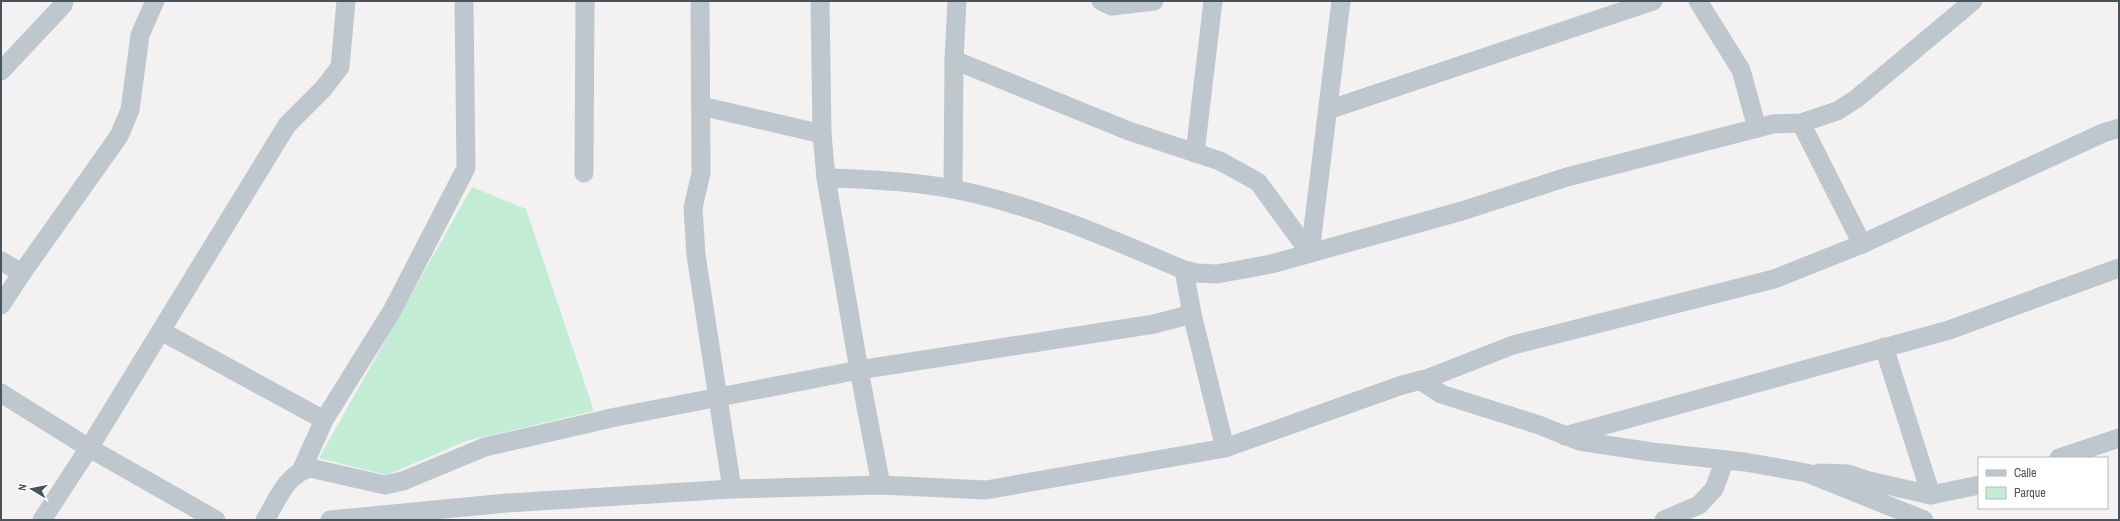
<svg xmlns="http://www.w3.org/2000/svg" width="2120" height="521" font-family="'Archivo Narrow',sans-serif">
  <rect width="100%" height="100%" fill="#f3f1f1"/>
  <path fill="#c2edd4" d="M 472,187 L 526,209 L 594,411 L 466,441 L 387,475 L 319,458 Z"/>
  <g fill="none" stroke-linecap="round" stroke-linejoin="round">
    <g stroke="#bfc7ce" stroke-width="19">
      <path d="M 700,1 L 701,173 L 693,208 L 696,255 L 732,489"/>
      <path d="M 820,1 L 822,134 L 826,178 L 859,370 L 881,485"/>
      <path d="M 1101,1 L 1112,6 L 1154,1"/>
      <path d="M 1698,1 L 1741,70 L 1757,128"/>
      <path d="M 954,60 L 1129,131 L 1220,161 L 1258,182 L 1310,253"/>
      <path d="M 1,71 L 63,5 L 64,1"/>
      <path d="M 701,106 L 822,134"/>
      <path d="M 1328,110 L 1653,1"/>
      <path d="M 1801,123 L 1862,244"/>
      <path d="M 1195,153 L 1213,1"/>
      <path d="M 584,173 L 585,1"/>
      <path d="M 826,178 C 869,179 911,181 953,189 C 1034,205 1109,238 1184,270 L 1198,273 L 1217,274 L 1271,264 L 1462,211 L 1567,177 L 1773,124 L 1801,123 L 1837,111 L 1856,99 L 1973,1"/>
      <path d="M 953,189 L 954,60 L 957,1"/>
      <path d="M 1310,253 L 1341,1"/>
      <path d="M 1,261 L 22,273"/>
      <path d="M 1184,270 L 1192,314 L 1225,448"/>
      <path d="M 1,305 L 22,273 L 119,136 L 130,110 L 140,35 L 155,1"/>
      <path d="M 161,331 L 324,420"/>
      <path d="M 1884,347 L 1931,495"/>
      <path d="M 1420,380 L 1441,394 L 1539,425 L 1579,441 L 1652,452 L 1745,462 L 1807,473 L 1924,520"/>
      <path d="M 1,393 L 84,445 L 216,520"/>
      <path d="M 1565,436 L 1949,330 L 2119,268"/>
      <path d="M 2059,458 L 2119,438"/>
      <path d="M 301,471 L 324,420 L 392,311 L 466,168 L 464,1"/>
      <path d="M 1819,473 L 1848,474 L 1869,481 L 1931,495 L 1979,485"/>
      <path d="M 42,520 L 89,448 L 287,125 L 323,89 L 340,67 L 346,1"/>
      <path d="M 265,520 C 277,501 286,474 310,468 L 385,485 L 403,481 L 485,447 L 616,417 L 859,370 L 1154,324 L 1192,314"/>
      <path d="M 330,520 L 507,503 L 732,489 L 881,485 L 986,490 L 1225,448 L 1402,385 L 1426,379 L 1513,345 L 1774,279 L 1862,244 L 2103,133 L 2119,128"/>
      <path d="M 1664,520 L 1699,505 L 1714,489 L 1725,460"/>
    </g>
  </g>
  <rect width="2120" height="521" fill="none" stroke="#49535d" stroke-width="4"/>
  <rect x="1978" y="457" width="130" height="52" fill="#ffffff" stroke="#b6babe"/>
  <rect x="1986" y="470" width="20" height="6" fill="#bfc7ce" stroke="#b6babe"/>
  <text x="2014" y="477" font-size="12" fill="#49535d">Calle</text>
  <rect x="1986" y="487" width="20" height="12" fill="#c2edd4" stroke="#b6babe"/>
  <text x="2014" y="497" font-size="12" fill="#49535d">Parque</text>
  <g transform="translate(32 489) rotate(280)" stroke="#ffffff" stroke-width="3" paint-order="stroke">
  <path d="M0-3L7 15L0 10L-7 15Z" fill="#49535d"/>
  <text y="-6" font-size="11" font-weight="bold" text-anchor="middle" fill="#49535d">N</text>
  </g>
</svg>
